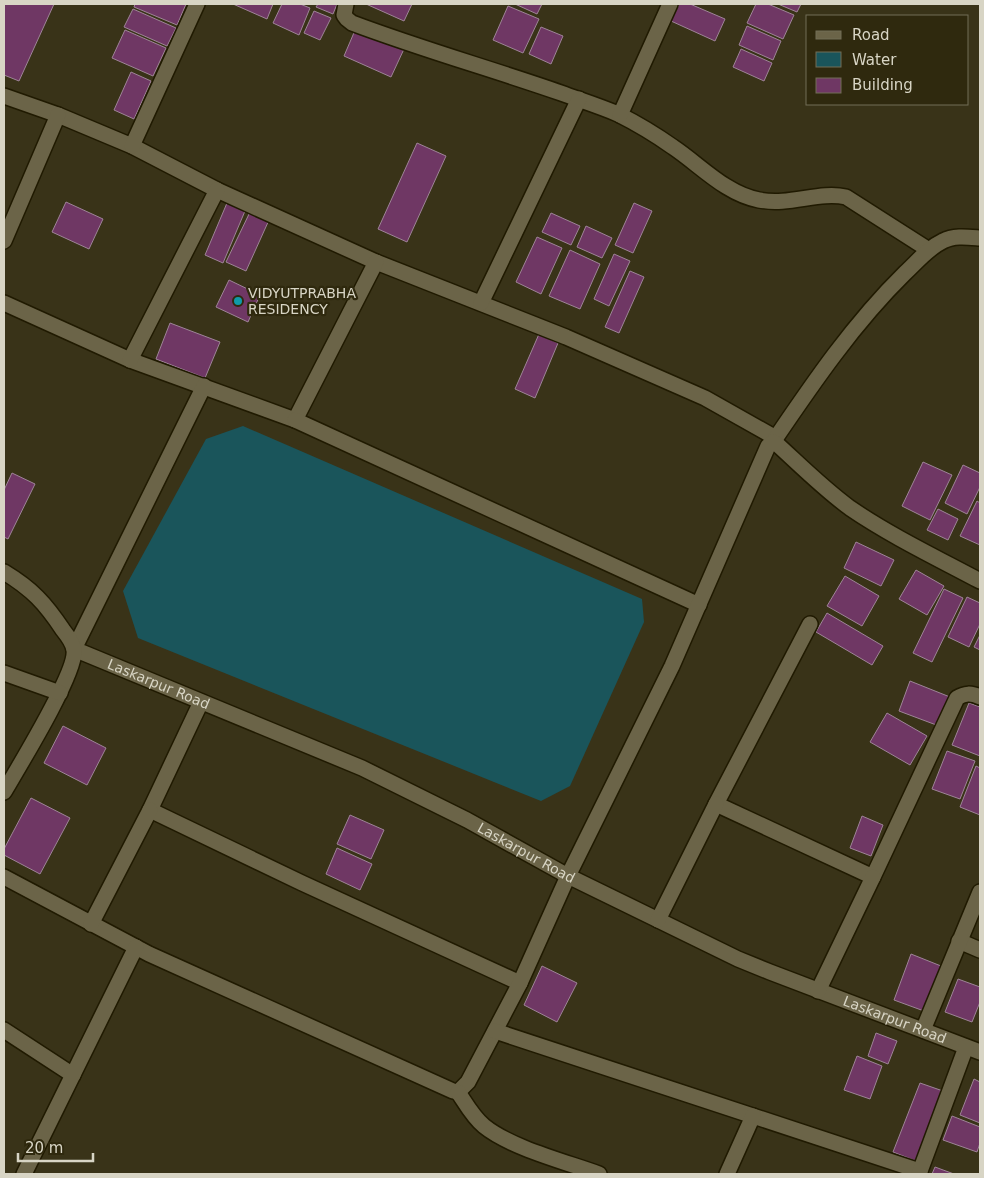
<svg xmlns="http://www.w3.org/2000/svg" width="984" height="1178" font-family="'DejaVu Sans',sans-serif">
  <rect width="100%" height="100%" fill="#393318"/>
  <path fill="#1a555b" d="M 243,426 L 642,599 L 644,622 L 570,786 L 541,801 L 138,638 L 123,591 L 206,439 Z"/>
  <g fill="#6f3764" stroke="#9e8497">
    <path d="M 4,4 L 54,4 L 19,81 L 4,75 Z"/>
    <path d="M 135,4 L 186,4 L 177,25 L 134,7 Z"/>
    <path d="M 233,4 L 273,4 L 267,19 Z"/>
    <path d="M 282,4 L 300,4 L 310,8 L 299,35 L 273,23 Z"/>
    <path d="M 318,4 L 337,4 L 333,14 L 316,7 Z"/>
    <path d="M 366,4 L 412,4 L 404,21 Z"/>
    <path d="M 515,4 L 542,4 L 537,14 Z"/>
    <path d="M 679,4 L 690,4 L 725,19 L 715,41 L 671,21 Z"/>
    <path d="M 756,4 L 768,4 L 794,15 L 783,39 L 747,23 Z"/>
    <path d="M 778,4 L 801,4 L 797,12 Z"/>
    <path d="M 508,6 L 539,19 L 523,53 L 493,40 Z"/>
    <path d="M 133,9 L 176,28 L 167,46 L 124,27 Z"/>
    <path d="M 314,11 L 331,18 L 320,40 L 304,33 Z"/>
    <path d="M 747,26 L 781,41 L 773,60 L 739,45 Z"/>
    <path d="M 541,27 L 563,36 L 551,64 L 529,54 Z"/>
    <path d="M 356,28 L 404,49 L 391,77 L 344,56 Z"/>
    <path d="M 125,30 L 166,48 L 153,76 L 112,58 Z"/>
    <path d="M 741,49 L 772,63 L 764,81 L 733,67 Z"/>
    <path d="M 131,72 L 151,81 L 134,119 L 114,110 Z"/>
    <path d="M 417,143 L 446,156 L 407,242 L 378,229 Z"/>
    <path d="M 66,202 L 103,219 L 89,249 L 52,232 Z"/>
    <path d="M 227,203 L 245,211 L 223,263 L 205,255 Z"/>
    <path d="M 634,203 L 652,211 L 633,253 L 615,245 Z"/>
    <path d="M 250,212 L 269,220 L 246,271 L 226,262 Z"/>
    <path d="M 551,213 L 580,226 L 571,245 L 542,232 Z"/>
    <path d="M 586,226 L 612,238 L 602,258 L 577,247 Z"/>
    <path d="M 537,237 L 562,248 L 541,294 L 516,282 Z"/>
    <path d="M 570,250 L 600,264 L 580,309 L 549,296 Z"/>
    <path d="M 614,254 L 630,261 L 609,306 L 594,299 Z"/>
    <path d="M 630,271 L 644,277 L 619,333 L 605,327 Z"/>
    <path d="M 229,280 L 260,295 L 248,322 L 216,307 Z"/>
    <path d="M 170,323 L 220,342 L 205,378 L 156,359 Z"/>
    <path d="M 539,334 L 558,343 L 535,398 L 515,389 Z"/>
    <path d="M 923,462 L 952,475 L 930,520 L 902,506 Z"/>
    <path d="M 963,465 L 980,473 L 980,487 L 967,514 L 945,503 Z"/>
    <path d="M 12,473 L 35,484 L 8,539 L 4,537 L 4,490 Z"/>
    <path d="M 977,501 L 980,503 L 980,545 L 960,536 Z"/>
    <path d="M 938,509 L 958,519 L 948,540 L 927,530 Z"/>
    <path d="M 856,542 L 894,560 L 881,586 L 844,568 Z"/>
    <path d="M 916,570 L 944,586 L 927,615 L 899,599 Z"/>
    <path d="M 845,576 L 879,596 L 862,626 L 827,606 Z"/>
    <path d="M 944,589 L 963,598 L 932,662 L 913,653 Z"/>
    <path d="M 967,597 L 980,603 L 980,624 L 969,647 L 948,637 Z"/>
    <path d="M 827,613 L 883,646 L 872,665 L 816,632 Z"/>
    <path d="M 980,635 L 980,650 L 974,647 Z"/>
    <path d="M 910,681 L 950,697 L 939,726 L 899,711 Z"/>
    <path d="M 969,703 L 980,707 L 980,756 L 952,745 Z"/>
    <path d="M 887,713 L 927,736 L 910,765 L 870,742 Z"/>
    <path d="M 63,726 L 106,748 L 87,785 L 44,763 Z"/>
    <path d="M 947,751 L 975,761 L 960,799 L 932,789 Z"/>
    <path d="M 976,766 L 980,768 L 980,815 L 960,807 Z"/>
    <path d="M 31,798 L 70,818 L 40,874 L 4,855 L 4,849 Z"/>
    <path d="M 350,815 L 384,830 L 371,859 L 337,844 Z"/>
    <path d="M 862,816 L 883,825 L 871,856 L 850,848 Z"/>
    <path d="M 337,848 L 372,864 L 360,890 L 326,874 Z"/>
    <path d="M 911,954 L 941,966 L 924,1011 L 894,1000 Z"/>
    <path d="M 542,966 L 577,983 L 557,1022 L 524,1005 Z"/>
    <path d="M 958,979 L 980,987 L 980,1002 L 972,1022 L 945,1012 Z"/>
    <path d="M 876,1033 L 897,1041 L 888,1064 L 868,1056 Z"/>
    <path d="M 857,1056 L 882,1066 L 870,1099 L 844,1090 Z"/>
    <path d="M 974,1079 L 980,1082 L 980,1123 L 960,1115 Z"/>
    <path d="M 920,1083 L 943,1091 L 916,1161 L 893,1152 Z"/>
    <path d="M 952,1116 L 980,1127 L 980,1143 L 977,1152 L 943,1140 Z"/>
    <path d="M 935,1167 L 954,1174 L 932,1174 Z"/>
  </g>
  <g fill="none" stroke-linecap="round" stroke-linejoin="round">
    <g stroke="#201a01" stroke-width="18">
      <g id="minor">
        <path d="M 346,4 L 344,15 L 347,19 L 352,23 C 421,49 492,69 561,93 C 580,100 599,106 618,114 C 636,123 656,135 673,147 C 700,165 726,194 759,200 C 790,206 819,191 846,197 L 929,250"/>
        <path d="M 4,96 L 58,115 L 132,146 L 217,190 L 376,262 L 566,337 L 705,398 L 776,438"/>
        <path d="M 620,115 L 670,4"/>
        <path d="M 132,146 L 197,4"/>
        <path d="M 4,241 L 58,115"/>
        <path d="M 4,303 L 130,360 L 295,420 L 376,262"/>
        <path d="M 481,303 L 579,99"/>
        <path d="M 130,360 L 217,190"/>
        <path id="s1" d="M 204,386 L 74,649 L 362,768 L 467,820 L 568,876 L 738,959 L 770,972 L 980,1052"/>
        <path d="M 295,420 L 699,605"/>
        <path d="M 773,442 C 813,383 854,323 905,273 C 917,262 928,248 943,241 C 954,235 968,237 980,238"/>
        <path d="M 4,572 C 32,589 45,603 63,630 C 67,635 73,643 74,650 C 77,672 18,768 4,792"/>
        <path d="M 810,624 L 716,804 L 873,877 L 957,698 C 965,693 971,693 980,697"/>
        <path d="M 4,673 L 60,693"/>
        <path d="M 201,702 L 150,810 L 302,883 L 520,983"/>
        <path d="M 4,877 L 149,954 L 453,1091 L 458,1092 L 468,1082 L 520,983 L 568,876 L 672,666 L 768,446 L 773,442 L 778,445 C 801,466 824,489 850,508 C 891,536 937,558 980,581"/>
        <path d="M 658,920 L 716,804"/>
        <path d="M 91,924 L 150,810"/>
        <path d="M 959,941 L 980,950"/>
        <path d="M 818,991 L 873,877"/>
        <path d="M 4,1030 L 73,1075"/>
        <path d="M 923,1030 L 980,892"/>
        <path d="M 495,1031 L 920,1171"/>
        <path d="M 458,1092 C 466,1104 473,1117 484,1126 C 511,1148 566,1162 599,1174"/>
        <path d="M 24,1174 L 136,947"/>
        <path d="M 727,1174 L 753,1116"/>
        <path d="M 919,1174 L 966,1047"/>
      </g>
    </g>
    <use href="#minor" stroke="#6b6448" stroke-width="15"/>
  </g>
  <circle fill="#0f9aa8" stroke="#2f290e" stroke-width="2" cx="238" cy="301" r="5"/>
  <g text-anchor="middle" stroke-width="4.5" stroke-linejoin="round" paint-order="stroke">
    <g font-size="14" fill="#d8d5c5" stroke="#2f290e" text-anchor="start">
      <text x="248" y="298">VIDYUTPRABHA<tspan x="248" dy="16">RESIDENCY</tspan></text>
    </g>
    <g font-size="14" fill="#d8d5c5" stroke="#2f290e">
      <text dy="5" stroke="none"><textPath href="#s1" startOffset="385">Laskarpur Road</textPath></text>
      <text dy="5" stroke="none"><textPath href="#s1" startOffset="790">Laskarpur Road</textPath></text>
      <text dy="5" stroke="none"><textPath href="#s1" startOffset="1195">Laskarpur Road</textPath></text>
    </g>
  </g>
  <rect width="984" height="1178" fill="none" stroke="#d8d5c5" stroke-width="10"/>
  <rect x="806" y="15" width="162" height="90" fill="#2f290e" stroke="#736e57"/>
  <rect x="816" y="31" width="25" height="8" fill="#6b6448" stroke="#736e57"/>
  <text x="852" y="40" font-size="15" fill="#d8d5c5">Road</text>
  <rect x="816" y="52" width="25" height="15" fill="#1a555b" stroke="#736e57"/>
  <text x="852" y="65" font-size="15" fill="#d8d5c5">Water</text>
  <rect x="816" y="78" width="25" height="15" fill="#6f3764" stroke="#736e57"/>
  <text x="852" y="90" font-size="15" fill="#d8d5c5">Building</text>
  <path d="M18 1153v8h75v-8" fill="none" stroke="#d8d5c5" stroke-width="2.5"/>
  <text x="25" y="1153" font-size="15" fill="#d8d5c5" stroke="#2f290e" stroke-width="4" paint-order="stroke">20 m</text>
</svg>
